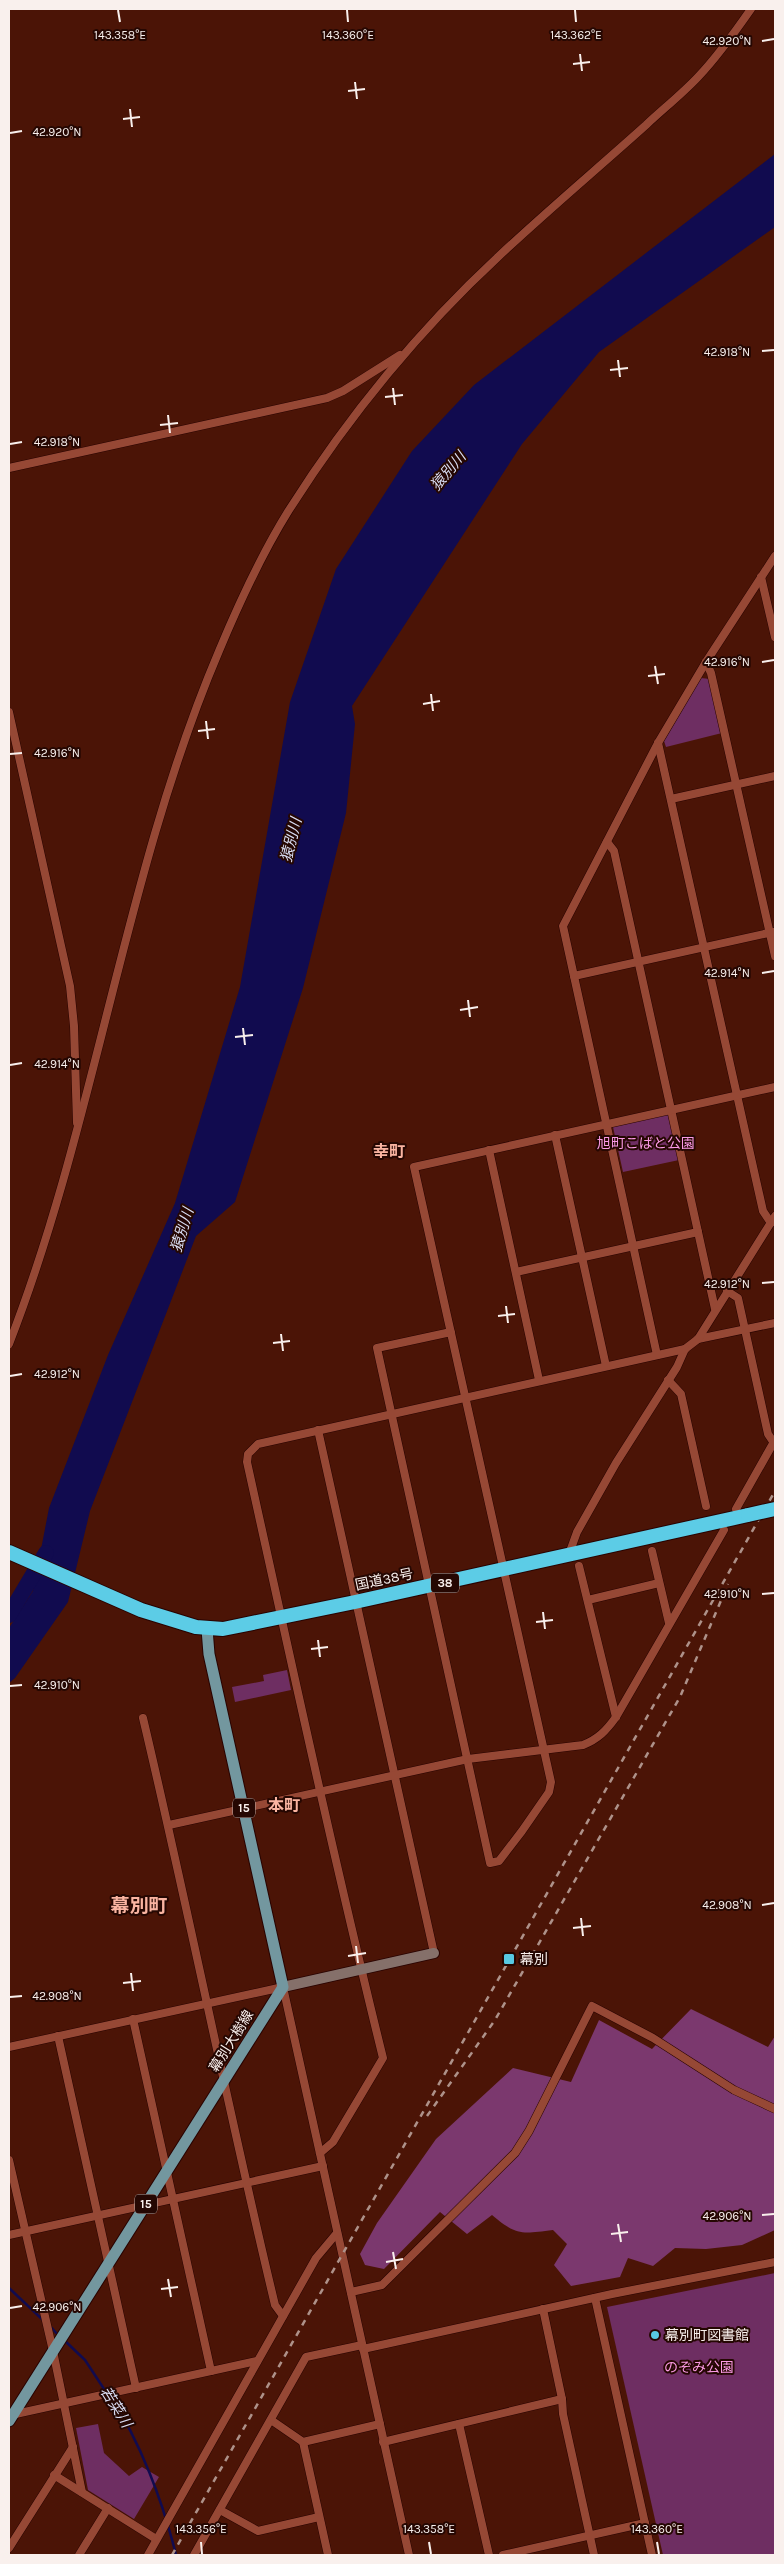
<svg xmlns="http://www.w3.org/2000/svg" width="784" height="2564" font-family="Karla,'Noto Sans JP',sans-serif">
  <rect width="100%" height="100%" fill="#4b1406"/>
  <g fill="#6e2e62">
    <path d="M 701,678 L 710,679 L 722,733 L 666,747 L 664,741 Z"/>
    <path d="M 669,1114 L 679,1160 L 623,1172 L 613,1127 Z"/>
    <path d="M 287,1670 L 291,1690 L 235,1702 L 232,1687 L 264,1681 L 263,1675 Z"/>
    <path d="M 775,2273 L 775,2555 L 663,2555 L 607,2307 Z"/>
    <path d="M 98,2424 L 104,2453 L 129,2476 L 142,2467 L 159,2477 L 134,2519 L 88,2490 L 76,2428 Z"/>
  </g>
  <path fill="#7b386e" d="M 691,2009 L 768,2047 L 775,2036 L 775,2230 L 742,2245 L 706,2249 L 675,2248 L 653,2266 L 628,2258 L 620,2277 L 571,2286 L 554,2265 L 567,2244 L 553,2230 C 521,2234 517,2236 492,2215 L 467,2234 L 440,2212 L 384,2269 L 365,2265 L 360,2254 L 377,2223 L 436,2139 L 513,2068 L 571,2082 L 599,2020 L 652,2049 Z"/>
  <path fill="#110b4f" d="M 775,154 L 775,227 L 599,352 L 522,444 L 352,706 L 355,724 L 346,813 L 303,988 L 235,1202 L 196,1236 L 90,1511 L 68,1602 L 15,1678 L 9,1683 L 9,1628 L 33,1591 L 49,1508 L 108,1355 L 175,1203 L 240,987 L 290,702 L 336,569 L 412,451 L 474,385 Z"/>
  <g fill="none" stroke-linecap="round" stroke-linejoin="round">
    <g stroke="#110b4f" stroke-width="2.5">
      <path d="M 9,2288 L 44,2321"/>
      <path d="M 50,2326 L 58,2335"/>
      <path d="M 64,2340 L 85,2360 L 106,2392"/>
      <path d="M 110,2396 C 140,2441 163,2502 176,2555"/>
    </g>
    <path stroke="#110b4f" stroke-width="16" d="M 9,1615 L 46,1553"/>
    <g stroke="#280300" stroke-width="9">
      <g id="street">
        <path d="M 9,468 L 327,398 L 343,391 L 400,355"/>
        <path d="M 761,577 L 775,637"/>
        <path d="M 706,662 L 711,673 L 775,956"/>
        <path d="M 9,712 L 70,986 L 74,1026 L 77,1123"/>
        <path d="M 658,743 L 763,1211 L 771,1223"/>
        <path d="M 671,799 L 775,776"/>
        <path d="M 607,842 L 614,851 L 715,1309"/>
        <path d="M 574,976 L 773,932"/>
        <path d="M 555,1135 L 606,1366"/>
        <path d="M 489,1150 L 539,1380"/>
        <path d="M 516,1272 L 698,1232"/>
        <path d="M 727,1291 L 738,1298 L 768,1434 L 774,1443"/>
        <path d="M 451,1332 L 377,1348 L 490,1863 L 499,1861 L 522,1831 L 549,1792 L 551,1782 L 414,1167 L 775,1087"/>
        <path d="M 698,1339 L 775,1323"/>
        <path d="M 9,1344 C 97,1118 124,874 219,651 C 239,603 261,555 289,510 C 348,417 418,331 499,256 C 547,211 597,169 646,125 C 663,109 682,94 698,77 C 718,56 735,32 751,9"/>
        <path d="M 657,1355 L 563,926 L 658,743 L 706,662 L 775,556"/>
        <path d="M 668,1380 L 681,1394 L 706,1506"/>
        <path d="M 318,1430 L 434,1953"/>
        <path d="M 736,1509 L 775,1440"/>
        <path d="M 652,1551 L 669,1623"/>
        <path d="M 569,1554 L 577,1532 L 616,1463 L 677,1367 L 685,1349 L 698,1339 L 775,1216"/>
        <path d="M 579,1566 L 616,1717"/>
        <path d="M 588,1600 L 659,1583"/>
        <path d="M 143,1718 C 189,1912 228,2110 275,2305 L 283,2316"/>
        <path d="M 169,1825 L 468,1759 L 583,1745 C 598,1739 606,1731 616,1717 L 724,1530"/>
        <path d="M 133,2019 L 211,2371"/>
        <path d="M 58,2036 L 136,2388"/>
        <path d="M 9,2047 L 283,1987 L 409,2555"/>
        <path d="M 320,2153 L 333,2142 L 383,2058 C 334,1860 291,1661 247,1462 L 248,1454 L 258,1444 L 685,1349"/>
        <path d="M 9,2160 L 53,2351 L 82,2492"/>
        <path d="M 9,2235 L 323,2166"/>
        <path d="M 351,2292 L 382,2285 L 515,2153 L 529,2131 L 592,2006 L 653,2038 L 734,2090 L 775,2109"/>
        <path d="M 595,2298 L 652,2555"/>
        <path d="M 543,2309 L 562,2399 L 563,2414 L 594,2555"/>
        <path d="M 363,2349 L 612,2294 L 775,2262"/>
        <path d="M 11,2415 L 257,2361"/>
        <path d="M 271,2420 L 303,2442 L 380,2424"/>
        <path d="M 459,2424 L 489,2555"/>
        <path d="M 303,2442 L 328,2555"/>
        <path d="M 383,2442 L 562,2399"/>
        <path d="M 54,2475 L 156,2539"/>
        <path d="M 220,2510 L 258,2531 L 319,2517"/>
        <path d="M 9,2548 L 73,2447"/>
        <path d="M 79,2555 L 108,2508"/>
        <path d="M 148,2555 L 316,2258 L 337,2233"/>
        <path d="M 194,2555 L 306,2357 L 362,2345"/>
        <path d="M 503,2555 L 645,2523"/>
      </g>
    </g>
    <g stroke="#280300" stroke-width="12">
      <path id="secondary" d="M 283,1987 L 434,1953"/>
    </g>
    <g stroke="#280300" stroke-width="13">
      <path id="primary" d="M 9,2421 L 283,1987 L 209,1654 L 207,1629"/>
    </g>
    <g stroke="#280300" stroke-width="16">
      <path id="highway" d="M 9,1552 L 141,1610 L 196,1627 L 223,1629 L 355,1602 L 748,1515"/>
    </g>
    <use href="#street" stroke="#964835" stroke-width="8"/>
    <use href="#secondary" stroke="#85706a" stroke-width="10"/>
    <use href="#primary" stroke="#73979f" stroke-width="11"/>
    <use href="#highway" stroke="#5ccce6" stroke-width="14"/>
    <g stroke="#ae928a" stroke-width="2.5" stroke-dasharray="6 6" stroke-linecap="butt">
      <path d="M 427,2116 L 495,2020 L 680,1697 L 728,1584"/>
      <path d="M 172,2555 L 775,1491"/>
    </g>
    <g stroke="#280300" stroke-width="16" stroke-linecap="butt">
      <path id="highway-bridge" d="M 748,1515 L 775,1509"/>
    </g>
    <use href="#highway-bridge" stroke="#5ccce6" stroke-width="14"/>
  </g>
  <path fill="none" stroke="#f9f0ed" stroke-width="2" d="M 118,10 L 120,22M 347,10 L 348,22M 575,10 L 576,22M 762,41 L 774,39M 580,54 L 582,71M 573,64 L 590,62M 355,82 L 357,99M 348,91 L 365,89M 130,109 L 132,127M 123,119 L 140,117M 10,133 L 22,131M 762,351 L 774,350M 618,360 L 620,377M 610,370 L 628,368M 393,388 L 395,405M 385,397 L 403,395M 168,415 L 170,433M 160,425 L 178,423M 10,444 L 22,442M 762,662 L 774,660M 655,666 L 658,684M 648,676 L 665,674M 431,694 L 433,711M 423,704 L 440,701M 206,721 L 208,739M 198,731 L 215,729M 10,754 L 22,753M 762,973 L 774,971M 468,1000 L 470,1017M 460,1010 L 478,1007M 243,1028 L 245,1045M 235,1037 L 253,1035M 10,1065 L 22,1063M 762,1283 L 774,1282M 506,1306 L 508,1323M 498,1316 L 515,1314M 281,1334 L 283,1351M 273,1343 L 290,1341M 10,1376 L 22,1374M 762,1594 L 774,1593M 543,1612 L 545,1629M 536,1622 L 553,1620M 318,1640 L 320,1657M 311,1649 L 328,1647M 10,1686 L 22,1685M 762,1905 L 774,1903M 581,1918 L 583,1936M 573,1928 L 591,1926M 356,1946 L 358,1963M 348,1956 L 366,1953M 131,1973 L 133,1991M 123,1983 L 141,1981M 10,1997 L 22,1996M 762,2215 L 774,2214M 618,2224 L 621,2242M 611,2234 L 628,2232M 393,2252 L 396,2269M 386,2262 L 403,2259M 168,2279 L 171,2297M 161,2289 L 178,2287M 10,2308 L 22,2306M 201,2542 L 202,2554M 429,2542 L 431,2554M 657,2542 L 659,2554"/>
  <g fill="#58c9e3" stroke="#250702" stroke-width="2">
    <rect x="503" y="1953" width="12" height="12" rx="2.5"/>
    <circle cx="655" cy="2335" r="5"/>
  </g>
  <g text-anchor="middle" stroke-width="4" stroke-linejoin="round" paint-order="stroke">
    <g fill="#250702" stroke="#b9aaa6" stroke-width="1">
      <rect x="431" y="1573.5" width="28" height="19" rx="4"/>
      <rect x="233" y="1798.5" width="22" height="19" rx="4"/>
      <rect x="135" y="2194.5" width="22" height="19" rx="4"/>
    </g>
    <g font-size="12" font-weight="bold" fill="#f9f0ed">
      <text x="445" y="1587">38</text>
      <text x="244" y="1812">15</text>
      <text x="146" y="2208">15</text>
    </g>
    <g font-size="14" fill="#fa9ae5" stroke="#250702">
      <text x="646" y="1148">旭町こばと公園</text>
      <text x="699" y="2372">のぞみ公園</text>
    </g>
    <g font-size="14" fill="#f9f0ed" stroke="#250702">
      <text transform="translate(384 1579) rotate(-12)" y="5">国道38号</text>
      <text transform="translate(231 2041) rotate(-58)" y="5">幕別大樹線</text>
    </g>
    <g font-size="14" fill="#f9f0ed" stroke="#250702" text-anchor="start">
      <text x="520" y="1964">幕別</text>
      <text x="665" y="2340">幕別町図書館</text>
    </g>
    <g font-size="15" font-style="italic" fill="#d9ddf3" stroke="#250702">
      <text transform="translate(448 471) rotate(-50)" y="5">猿別川</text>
      <text transform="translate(291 840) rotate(-76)" y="5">猿別川</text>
      <text transform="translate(182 1230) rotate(-73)" y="5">猿別川</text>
      <text transform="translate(116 2407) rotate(58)" y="5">若菜川</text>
    </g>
    <g font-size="16" font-weight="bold" fill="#fab4a1" stroke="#250702">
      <text x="389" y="1157">幸町</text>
      <text x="284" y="1811">本町</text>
    </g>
    <g font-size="19" font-weight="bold" fill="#fab4a1" stroke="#250702">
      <text x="139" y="1912">幕別町</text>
    </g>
  </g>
  <g font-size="12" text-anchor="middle" fill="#f9f0ed" stroke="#250702" stroke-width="4" stroke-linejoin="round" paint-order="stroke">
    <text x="120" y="39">143.358°E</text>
    <text x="348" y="39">143.360°E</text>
    <text x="576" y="39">143.362°E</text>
    <text x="727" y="45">42.920°N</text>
    <text x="57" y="136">42.920°N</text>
    <text x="727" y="356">42.918°N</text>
    <text x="57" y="446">42.918°N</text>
    <text x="727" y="666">42.916°N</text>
    <text x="57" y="757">42.916°N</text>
    <text x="727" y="977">42.914°N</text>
    <text x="57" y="1068">42.914°N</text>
    <text x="727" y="1288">42.912°N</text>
    <text x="57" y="1378">42.912°N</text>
    <text x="727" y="1598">42.910°N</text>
    <text x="57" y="1689">42.910°N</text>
    <text x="727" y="1909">42.908°N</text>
    <text x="57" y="2000">42.908°N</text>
    <text x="727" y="2220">42.906°N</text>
    <text x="57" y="2311">42.906°N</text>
    <text x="201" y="2533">143.356°E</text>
    <text x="429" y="2533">143.358°E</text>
    <text x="657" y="2533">143.360°E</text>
  </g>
  <rect width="784" height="2564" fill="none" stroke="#f9f0ed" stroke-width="20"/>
</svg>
